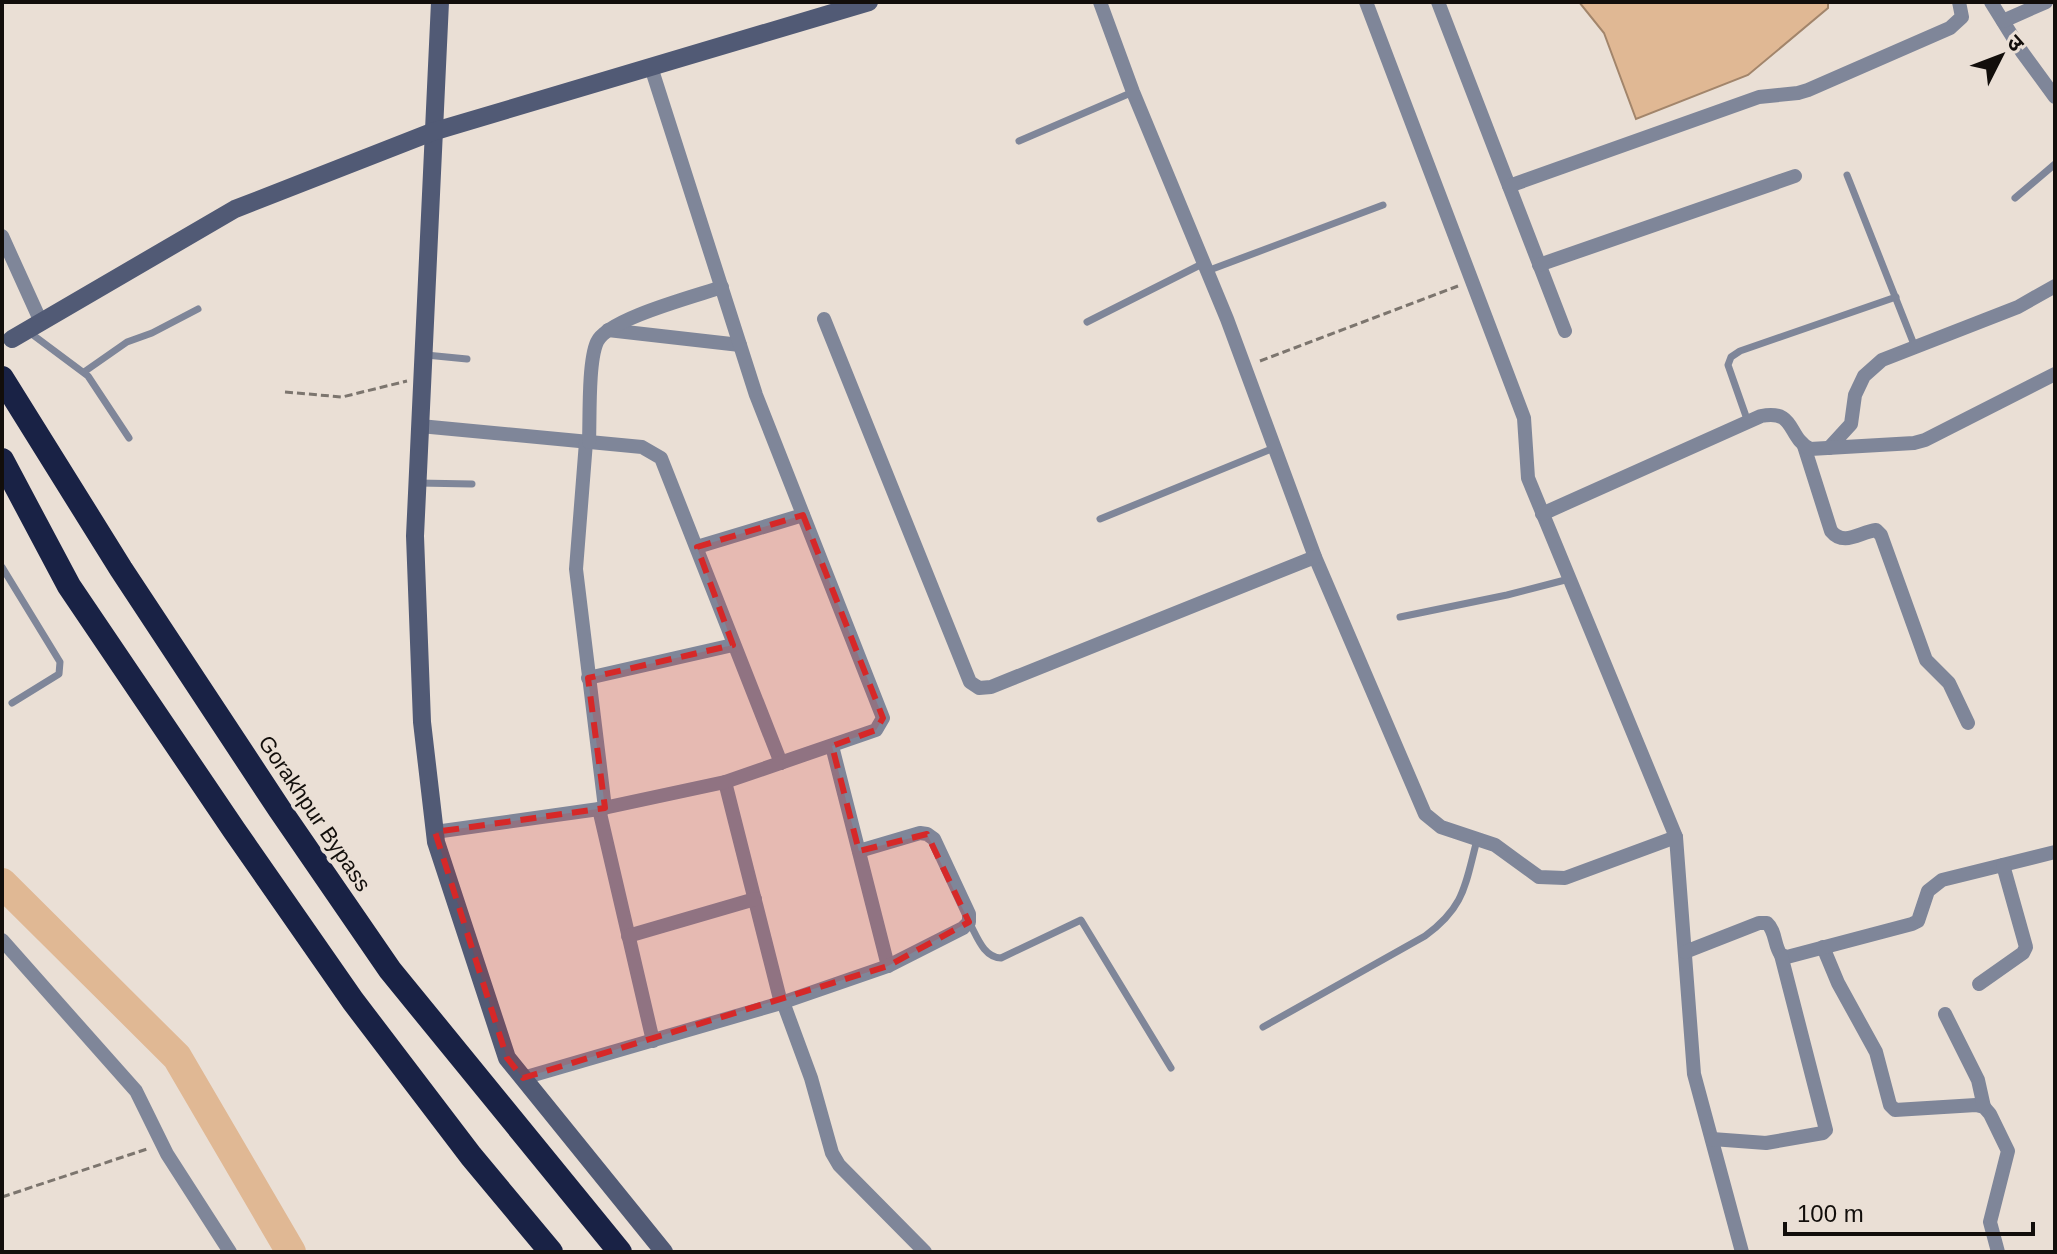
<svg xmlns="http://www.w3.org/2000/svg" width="2057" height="1254" font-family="Helvetica,'Noto Sans Devanagari',sans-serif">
  <rect width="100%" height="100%" fill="#eadfd5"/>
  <path fill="#e0b894" stroke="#a2856b" stroke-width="2" d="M 1579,2 L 1828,2 L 1828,8 L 1748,75 L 1636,119 L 1604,33 Z"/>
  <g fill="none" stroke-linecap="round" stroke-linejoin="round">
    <path stroke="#e0b894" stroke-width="30" d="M 2,883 L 177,1057 L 291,1252"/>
    <g stroke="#7c756e" stroke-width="3" stroke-dasharray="8 4" stroke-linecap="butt">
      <path d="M 1260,361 L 1458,286"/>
      <path d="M 285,392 L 342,397 L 407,381"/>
      <path d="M 2,1197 L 147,1149"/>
    </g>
    <g stroke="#7f8699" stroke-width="7">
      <path d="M 1019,141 L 1133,92"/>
      <path d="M 1847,175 L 1915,347"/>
      <path d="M 2015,198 L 2055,164"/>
      <path d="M 1207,271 L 1383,205"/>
      <path d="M 1087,322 L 1202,264"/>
      <path d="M 29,332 L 88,376 L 129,438"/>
      <path d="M 426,355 L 467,359"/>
      <path d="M 84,372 L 127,342 L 152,333 L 198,309"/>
      <path d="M 1748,422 L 1728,365 L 1731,357 L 1740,351 L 1896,297"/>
      <path d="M 418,483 L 472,484"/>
      <path d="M 1100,519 L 1274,448"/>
      <path d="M 2,567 L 60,662 L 59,674 L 12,703"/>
      <path d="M 1400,617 L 1507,595 L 1569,579"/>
      <path d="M 969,922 C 977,936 983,957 1001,958 L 1081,920 L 1171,1068"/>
      <path d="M 1263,1027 L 1425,936 C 1465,907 1465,885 1477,840"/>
    </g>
    <g stroke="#7f8699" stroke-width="14">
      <path d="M 1100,2 L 1133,92 L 1227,319 L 1315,557 L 1425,814 L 1441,827 L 1495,845 L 1539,877 L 1565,878 L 1676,837"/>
      <path d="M 1366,2 L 1524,418 L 1528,478 L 1676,837 L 1694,1074 L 1742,1252"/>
      <path d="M 1438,2 L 1565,331"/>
      <path d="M 1991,2 L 2022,52 L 2055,97"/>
      <path d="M 2003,21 L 2046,2"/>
      <path d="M 1509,186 L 1759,97 L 1798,93 L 1808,90 L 1950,28 L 1962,17 L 1959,2"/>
      <path d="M 2,236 L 41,322"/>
      <path d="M 1539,265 L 1795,176"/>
      <path d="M 824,319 L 970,682 L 979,688 L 991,687 L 1315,557"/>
      <path d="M 608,330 L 740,345"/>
      <path d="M 420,426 L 642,447 L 661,458 L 781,763"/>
      <path d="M 586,442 L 576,569 L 605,808"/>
      <path d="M 589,442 C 590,418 588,362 597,342 C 607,319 696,296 722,287"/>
      <path d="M 1804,446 L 1831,531 C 1844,547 1860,532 1876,530 L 1881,535 L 1926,660 L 1949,683 L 1968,723"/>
      <path d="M 1829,448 L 1851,424 L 1855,395 L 1864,376 L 1882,360 L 2018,307 L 2055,286"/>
      <path d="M 1542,514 L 1761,416 C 1796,409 1787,437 1810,449 L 1914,443 L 1925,440 L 2055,374"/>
      <path d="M 697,547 L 803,515"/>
      <path d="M 588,678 L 733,645"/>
      <path d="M 832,746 L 888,966"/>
      <path d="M 725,782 L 781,1003"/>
      <path d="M 599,809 L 653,1041"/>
      <path d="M 435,832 L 599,809 L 725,782 L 876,730 L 883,718 L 756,395 L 651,67"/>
      <path d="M 628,936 L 755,899"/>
      <path d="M 2,940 L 136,1091 L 167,1154 L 230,1252"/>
      <path d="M 1823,947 L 1838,983 L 1876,1052 L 1890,1105 L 1895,1110 L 1976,1105 L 1984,1107 L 1990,1114 L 2008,1151 L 1990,1222 L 1998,1252"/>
      <path d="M 1685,952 L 1759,923 L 1767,923 C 1776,931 1774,946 1781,955 L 1787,957 L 1912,924 L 1918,921 L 1928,891 L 1942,880 L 2055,852"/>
      <path d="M 1979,984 L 2023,953 L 2026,947 L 2003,865"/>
      <path d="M 783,1002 L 811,1078 L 832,1153 L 839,1165 L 925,1252"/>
      <path d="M 1945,1014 L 1978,1080 L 1984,1107"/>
      <path d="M 523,1078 L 781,1003 L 888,966 L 963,928 L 969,922 L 969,914 L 934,839 L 927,834 L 920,833 L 859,851"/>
      <path d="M 1712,1139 L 1766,1143 L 1823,1133 L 1826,1130 L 1781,955"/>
    </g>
    <g stroke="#515a75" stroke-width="18">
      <path d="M 440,2 L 415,536 L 422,722 L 436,842 L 507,1058 L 664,1252"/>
      <path d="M 12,339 L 235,209 L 432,132 L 869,2"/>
    </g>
    <g stroke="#192245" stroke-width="24">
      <path d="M 2,378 L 121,569 L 280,810 L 390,970 L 620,1252"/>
      <path d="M 2,460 L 69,586 L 234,830 L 353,1001 L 471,1156 L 551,1252"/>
    </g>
  </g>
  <path fill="#d62828" fill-opacity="0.2" stroke="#d62828" stroke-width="6" stroke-dasharray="16 10" stroke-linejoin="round" d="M 803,515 L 883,718 L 876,730 L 832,746 L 859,851 L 927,834 L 969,922 L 888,966 L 523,1078 L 507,1058 L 435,832 L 605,808 L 588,678 L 733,645 L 697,547 Z"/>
  <g text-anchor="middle" stroke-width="7" stroke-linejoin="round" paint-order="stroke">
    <g font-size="22" fill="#120e0b" stroke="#eadfd5">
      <text transform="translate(315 813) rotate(56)" y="8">Gorakhpur Bypass</text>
    </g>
  </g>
  <rect width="2057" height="1254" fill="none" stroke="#120e0b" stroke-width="8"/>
  <g transform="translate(2001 56) rotate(48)" stroke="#eadfd5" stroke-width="6" paint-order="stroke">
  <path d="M0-6L14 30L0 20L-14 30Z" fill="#120e0b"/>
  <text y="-12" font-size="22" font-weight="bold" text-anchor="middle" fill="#120e0b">उ</text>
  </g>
  <path d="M1785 1222v12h248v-12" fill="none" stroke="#120e0b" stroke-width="4"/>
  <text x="1797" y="1222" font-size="24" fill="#120e0b" stroke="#eadfd5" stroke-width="6" paint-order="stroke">100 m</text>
</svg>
